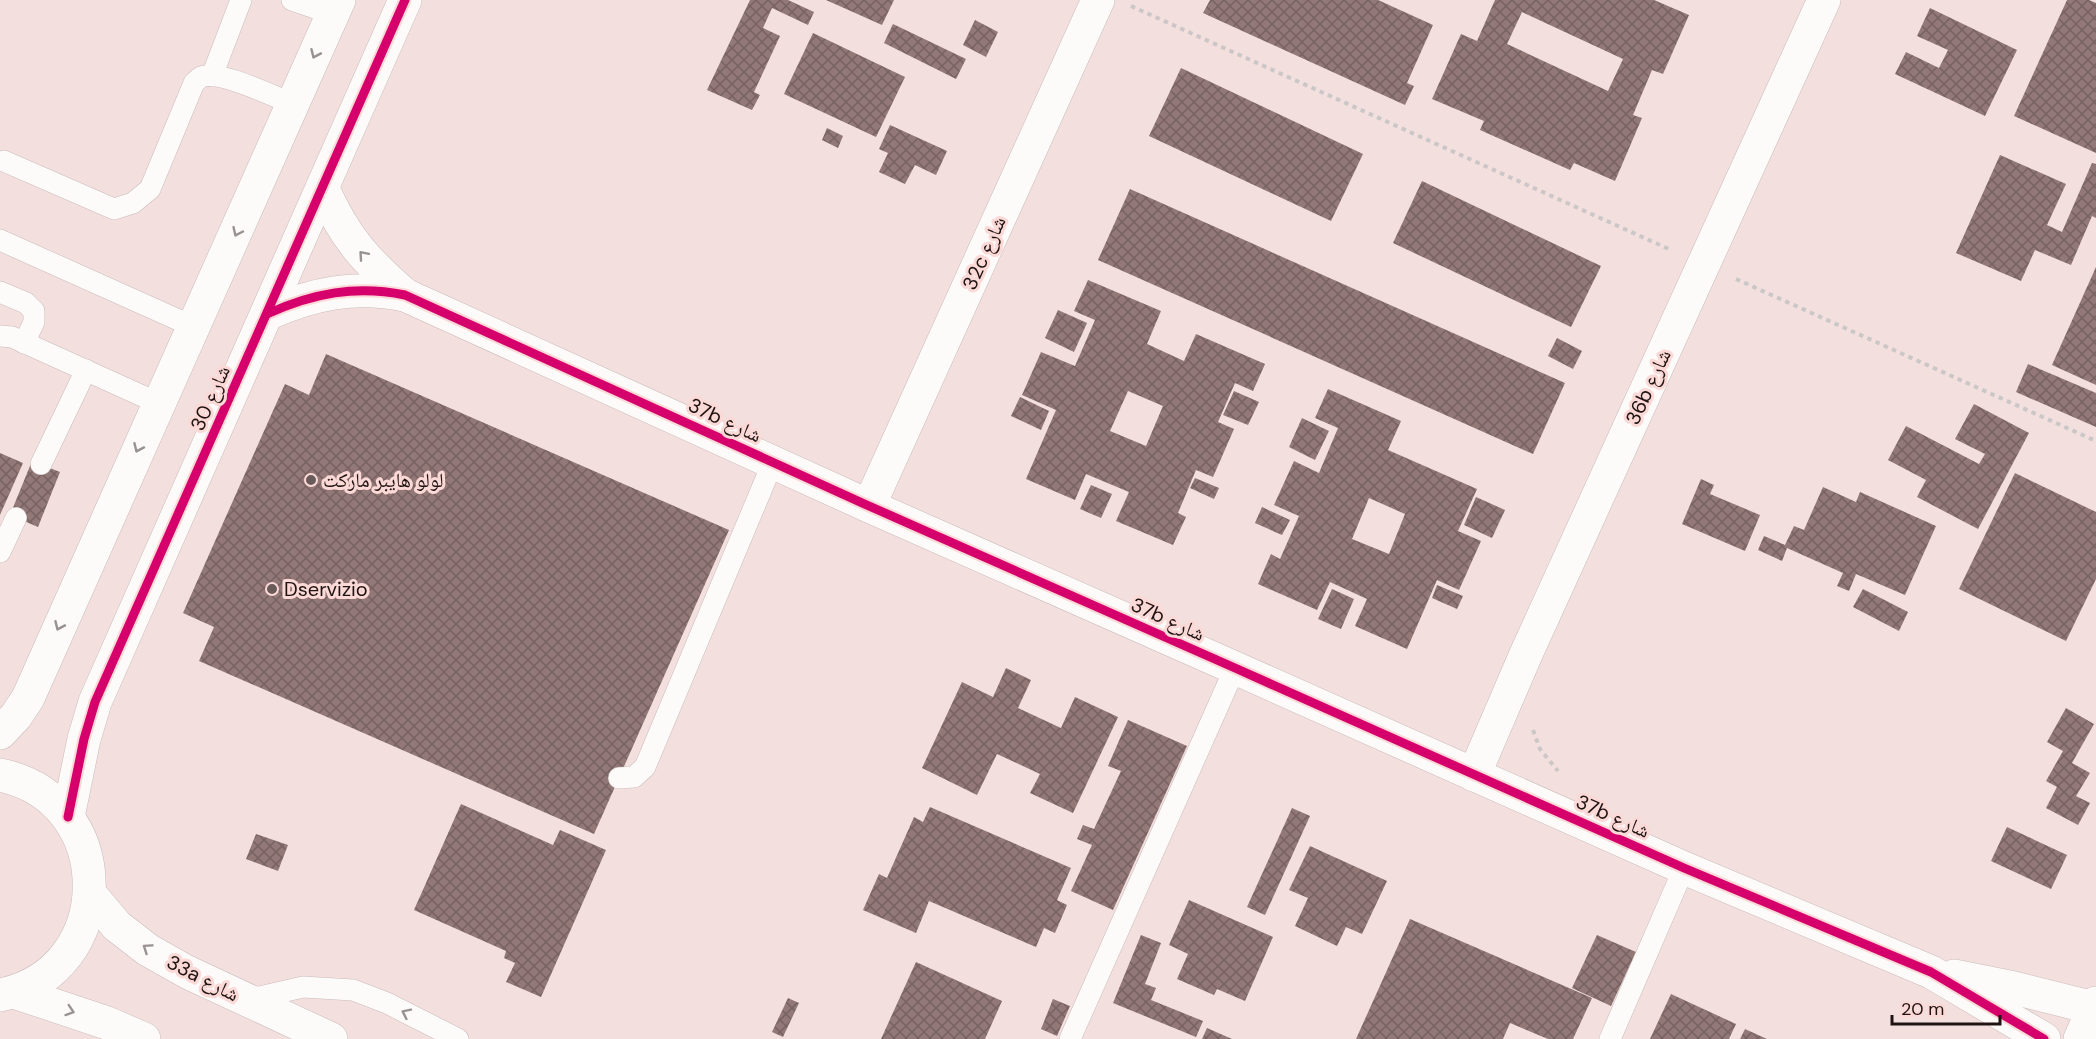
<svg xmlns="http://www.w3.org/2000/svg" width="2096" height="1039" font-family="'DM Sans','Noto Naskh Arabic',sans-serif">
  <defs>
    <pattern id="building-cross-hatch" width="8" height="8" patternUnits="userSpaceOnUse" patternTransform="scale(1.5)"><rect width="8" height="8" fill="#937878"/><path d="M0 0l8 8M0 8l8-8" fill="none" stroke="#776161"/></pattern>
  </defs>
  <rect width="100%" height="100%" fill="#f3e0de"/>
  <g fill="url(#building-cross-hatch)" fill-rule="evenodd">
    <path d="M 750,0 L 788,0 L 814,12 L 808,25 L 772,8 L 763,28 L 780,36 L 754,92 L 760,95 L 752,110 L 707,90 Z"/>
    <path d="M 826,0 L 894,0 L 882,25 Z"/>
    <path d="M 1210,0 L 1378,0 L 1433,25 L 1407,83 L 1414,86 L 1405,105 L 1203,13 Z"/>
    <path d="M 1495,0 L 1654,0 L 1689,15 L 1663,74 L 1652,70 L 1633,115 L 1642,118 L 1615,181 L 1574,163 L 1570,170 L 1480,130 L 1484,121 L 1432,99 L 1461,34 L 1477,41 ZM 1522,12 L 1623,59 L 1608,91 L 1507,44 Z"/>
    <path d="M 2067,0 L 2089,0 L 2096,3 L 2096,153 L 2014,116 Z"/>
    <path d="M 1930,8 L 2017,50 L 1985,116 L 1895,74 L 1906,52 L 1939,68 L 1948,50 L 1917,36 Z"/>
    <path d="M 975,20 L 998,32 L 986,57 L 963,45 Z"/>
    <path d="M 893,24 L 966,59 L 956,79 L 884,43 Z"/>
    <path d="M 813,33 L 905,77 L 876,137 L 784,94 Z"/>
    <path d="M 1181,68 L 1363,154 L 1331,221 L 1149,136 Z"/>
    <path d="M 890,125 L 947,151 L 936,175 L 915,165 L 905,184 L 879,172 L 888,153 L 879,149 Z"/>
    <path d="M 827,128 L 843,136 L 838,148 L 822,140 Z"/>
    <path d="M 2000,155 L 2066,184 L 2047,225 L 2062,232 L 2092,163 L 2096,164 L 2096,218 L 2092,216 L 2071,265 L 2035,250 L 2021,281 L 1956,253 Z"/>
    <path d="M 1422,181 L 1601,266 L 1571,327 L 1393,243 Z"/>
    <path d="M 1130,189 L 1565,383 L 1533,454 L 1098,260 Z"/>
    <path d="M 2096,267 L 2096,385 L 2052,365 Z"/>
    <path d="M 1088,280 L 1161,311 L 1147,344 L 1184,361 L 1196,334 L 1265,364 L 1253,391 L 1235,383 L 1218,422 L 1234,429 L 1213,477 L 1196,470 L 1178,513 L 1186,517 L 1173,545 L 1116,521 L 1129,492 L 1086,474 L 1075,500 L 1026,479 L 1056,410 L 1022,395 L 1041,352 L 1075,366 L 1095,320 L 1074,311 ZM 1128,391 L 1163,406 L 1146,446 L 1110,431 Z"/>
    <path d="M 1058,310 L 1087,323 L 1074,352 L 1045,338 Z"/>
    <path d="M 1557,338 L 1582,351 L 1573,369 L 1548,356 Z"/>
    <path d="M 326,354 L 729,530 L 594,834 L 199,661 L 214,627 L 183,613 L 285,384 L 309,395 Z"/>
    <path d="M 2028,364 L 2096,393 L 2096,427 L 2016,392 Z"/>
    <path d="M 1328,389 L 1401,421 L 1388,450 L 1477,489 L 1458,531 L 1481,541 L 1459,590 L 1437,580 L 1407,649 L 1355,626 L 1367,599 L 1330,582 L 1317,610 L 1258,584 L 1271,554 L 1280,559 L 1299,516 L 1274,505 L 1294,461 L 1319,473 L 1338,428 L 1315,418 ZM 1369,498 L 1405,514 L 1389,554 L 1352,539 Z"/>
    <path d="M 1234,391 L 1259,402 L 1248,425 L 1223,415 Z"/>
    <path d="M 1020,397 L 1049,411 L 1041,430 L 1011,416 Z"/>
    <path d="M 1974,404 L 2029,433 L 1978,529 L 1917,497 L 1926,480 L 1888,460 L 1906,426 L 1979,464 L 1985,454 L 1955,439 Z"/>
    <path d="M 1302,418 L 1329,431 L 1315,460 L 1289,447 Z"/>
    <path d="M 0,453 L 23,463 L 0,515 Z"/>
    <path d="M 32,461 L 60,472 L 38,527 L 10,515 Z"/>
    <path d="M 2015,473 L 2096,512 L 2096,579 L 2066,641 L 1959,589 Z"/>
    <path d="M 1195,478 L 1219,488 L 1214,499 L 1190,488 Z"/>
    <path d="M 1701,479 L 1714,485 L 1710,494 L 1760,515 L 1745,551 L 1682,524 Z"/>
    <path d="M 1091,485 L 1112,494 L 1101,518 L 1080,509 Z"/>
    <path d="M 1823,487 L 1856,502 L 1860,492 L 1936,526 L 1905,595 L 1856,574 L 1849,591 L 1837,586 L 1843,573 L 1787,548 L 1782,561 L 1758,550 L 1764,536 L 1785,545 L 1794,526 L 1804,530 Z"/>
    <path d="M 1476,497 L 1505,510 L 1492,538 L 1464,525 Z"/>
    <path d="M 1262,507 L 1290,520 L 1282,535 L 1255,523 Z"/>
    <path d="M 1437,585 L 1463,596 L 1457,609 L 1432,598 Z"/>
    <path d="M 1332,589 L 1354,599 L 1341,629 L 1318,619 Z"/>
    <path d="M 1863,589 L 1908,612 L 1899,631 L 1853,607 Z"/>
    <path d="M 1006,668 L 1031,680 L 1018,708 L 1061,728 L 1075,697 L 1118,717 L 1073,813 L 1030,793 L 1040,774 L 997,754 L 977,795 L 922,768 L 962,682 L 993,697 Z"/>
    <path d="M 2066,708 L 2094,724 L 2072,763 L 2090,773 L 2076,796 L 2090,803 L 2078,825 L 2046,808 L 2057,787 L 2046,781 L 2063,751 L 2047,742 Z"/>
    <path d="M 1128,720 L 1187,746 L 1113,910 L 1071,891 L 1092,845 L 1077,839 L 1083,825 L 1094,829 L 1121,771 L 1108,766 Z"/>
    <path d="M 461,804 L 553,845 L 560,830 L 606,850 L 541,997 L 506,982 L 515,963 L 504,958 L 506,951 L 414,910 Z"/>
    <path d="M 930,807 L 1071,868 L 1057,900 L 1067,905 L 1055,933 L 1044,928 L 1036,947 L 929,901 L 916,933 L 863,910 L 879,874 L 887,878 L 914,817 L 923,822 Z"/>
    <path d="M 1292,808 L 1310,816 L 1265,915 L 1247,907 Z"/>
    <path d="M 2007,827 L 2067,855 L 2051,889 L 1991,861 Z"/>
    <path d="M 256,834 L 288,845 L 278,871 L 246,859 Z"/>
    <path d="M 1310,846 L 1387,881 L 1362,934 L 1346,927 L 1337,946 L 1295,926 L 1308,898 L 1289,890 Z"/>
    <path d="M 1189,900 L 1273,937 L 1245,1001 L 1217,989 L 1214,995 L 1177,979 L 1188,954 L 1169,945 Z"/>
    <path d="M 1410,919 L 1592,998 L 1573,1039 L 1548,1039 L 1510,1023 L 1503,1039 L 1356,1039 Z"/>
    <path d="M 1141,935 L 1161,943 L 1145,984 L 1156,988 L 1151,1000 L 1203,1021 L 1196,1037 L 1113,1003 Z"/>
    <path d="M 1597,935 L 1636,952 L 1611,1006 L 1572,988 Z"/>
    <path d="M 916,962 L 1002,1001 L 985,1039 L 881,1039 Z"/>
    <path d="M 1671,994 L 1736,1024 L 1729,1039 L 1650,1039 Z"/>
    <path d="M 788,998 L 799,1003 L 783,1037 L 772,1032 Z"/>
    <path d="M 1053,999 L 1070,1006 L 1057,1036 L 1041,1029 Z"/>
    <path d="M 1207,1028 L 1232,1039 L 1202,1039 Z"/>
    <path d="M 1745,1029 L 1767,1039 L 1740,1039 Z"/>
  </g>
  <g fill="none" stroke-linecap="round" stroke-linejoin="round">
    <g stroke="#c9bbb9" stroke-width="22">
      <g id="lane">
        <path d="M 292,0 L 333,14"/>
        <path d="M 212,76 L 241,0"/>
        <path d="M 4,161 L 114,209 L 133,203 L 150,189 L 194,83 C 196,81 198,79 201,77 C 218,69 275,97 293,104"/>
        <path d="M 0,240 L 192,326"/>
        <path d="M 0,292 L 26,303 L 34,311 L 34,322 L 24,343"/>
        <path d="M 0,336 L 12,337 L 158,403"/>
        <path d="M 41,464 L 86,370"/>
        <path d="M 0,552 L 16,518"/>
        <path d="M 619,778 L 634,777 L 645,767 L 773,462"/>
        <path d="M 246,1000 L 303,987 L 353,990 L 387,1003 L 458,1039"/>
        <path d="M 1070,1039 L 1235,668"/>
        <path d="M 1610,1039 L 1684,868"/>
      </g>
    </g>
    <g stroke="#c9bbb9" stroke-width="34">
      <g id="street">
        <path d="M 323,189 C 345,238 365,260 405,295"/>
        <path d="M 267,314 C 313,293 356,285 405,295 L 869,506 L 1235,668 L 1684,868 L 1931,972 L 2044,1039"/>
        <path d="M 869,506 L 1098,0"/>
        <path d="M 1474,775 L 1526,654 L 1824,0"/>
        <path d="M 1954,976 L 2014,988 L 2094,1008"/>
      </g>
    </g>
    <g stroke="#c9bbb9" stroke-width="34">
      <g id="secondary">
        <path d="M 0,733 L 16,716 L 28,698 L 339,0"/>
        <path d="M 0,775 C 119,799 119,972 0,995"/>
        <path d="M 68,817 L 84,739 L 95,702 L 405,0"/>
        <path d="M 90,894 L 117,926 L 148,950 L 187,972 L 331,1039"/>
        <path d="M 14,992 L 107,1023 L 144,1039"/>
        <path d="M 2080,1039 L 2096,1003"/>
      </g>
    </g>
    <g stroke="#ccc7c7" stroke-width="4" stroke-dasharray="4.5 4.5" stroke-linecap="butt">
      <path d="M 1131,6 L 1671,250"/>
      <path d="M 1736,279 L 2096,441"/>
      <path d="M 1533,730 L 1540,749 L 1558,771"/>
    </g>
    <use href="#lane" stroke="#fdfafa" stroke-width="21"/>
    <use href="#street" stroke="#fdfafa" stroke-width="33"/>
    <use href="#secondary" stroke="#fdfafa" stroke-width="33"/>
    <g stroke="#fbd9d6" stroke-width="13">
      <g id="cycleway">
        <path d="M 267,314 C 313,293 356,285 405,295 L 869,506 L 1235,668 L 1684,868 L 1931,972 L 2044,1039"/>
        <path d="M 68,817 L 84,739 L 95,702 L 405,0"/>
      </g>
    </g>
    <use href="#cycleway" stroke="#d6006c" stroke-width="9"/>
  </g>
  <defs><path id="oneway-chevron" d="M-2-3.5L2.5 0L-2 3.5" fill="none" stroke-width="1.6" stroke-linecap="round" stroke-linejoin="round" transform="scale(1.5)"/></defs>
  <g stroke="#999292">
    <use href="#oneway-chevron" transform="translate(315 54) rotate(114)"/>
    <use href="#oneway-chevron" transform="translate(237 232) rotate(115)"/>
    <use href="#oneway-chevron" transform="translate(363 255) rotate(-131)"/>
    <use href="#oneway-chevron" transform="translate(138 448) rotate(114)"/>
    <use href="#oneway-chevron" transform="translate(59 626) rotate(114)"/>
    <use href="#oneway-chevron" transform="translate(147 948) rotate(-146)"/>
    <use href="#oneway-chevron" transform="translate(70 1011) rotate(18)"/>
    <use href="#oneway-chevron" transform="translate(406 1013) rotate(-154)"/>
  </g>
  <g fill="#695b5a" stroke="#fbd9d6" stroke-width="2">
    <circle cx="311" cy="480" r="6"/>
    <circle cx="272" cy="589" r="6"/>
  </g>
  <g text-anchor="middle" stroke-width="6" stroke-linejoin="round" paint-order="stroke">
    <g font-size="20" fill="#1f1413" stroke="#fbd9d6">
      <text transform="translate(984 253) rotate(-66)" y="7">32c شارع</text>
      <text transform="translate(1648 387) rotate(-65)" y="7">36b شارع</text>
      <text transform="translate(210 398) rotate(-66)" y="7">شارع 30</text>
      <text transform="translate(725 420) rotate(25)" y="7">37b شارع</text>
      <text transform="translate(1168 619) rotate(24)" y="7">37b شارع</text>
      <text transform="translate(1613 816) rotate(24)" y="7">37b شارع</text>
      <text transform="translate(203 978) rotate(27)" y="7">33a شارع</text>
    </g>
    <g font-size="20" fill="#1f1413" stroke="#fbd9d6" text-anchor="start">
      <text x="323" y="487">لولو هايبر ماركت</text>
      <text x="284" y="596">Dservizio</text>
    </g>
  </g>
  <path d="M1892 1015v9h108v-9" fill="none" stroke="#1f1413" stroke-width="3"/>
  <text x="1901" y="1015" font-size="18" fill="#1f1413" stroke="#fbd9d6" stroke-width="4.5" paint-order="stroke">20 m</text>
</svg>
